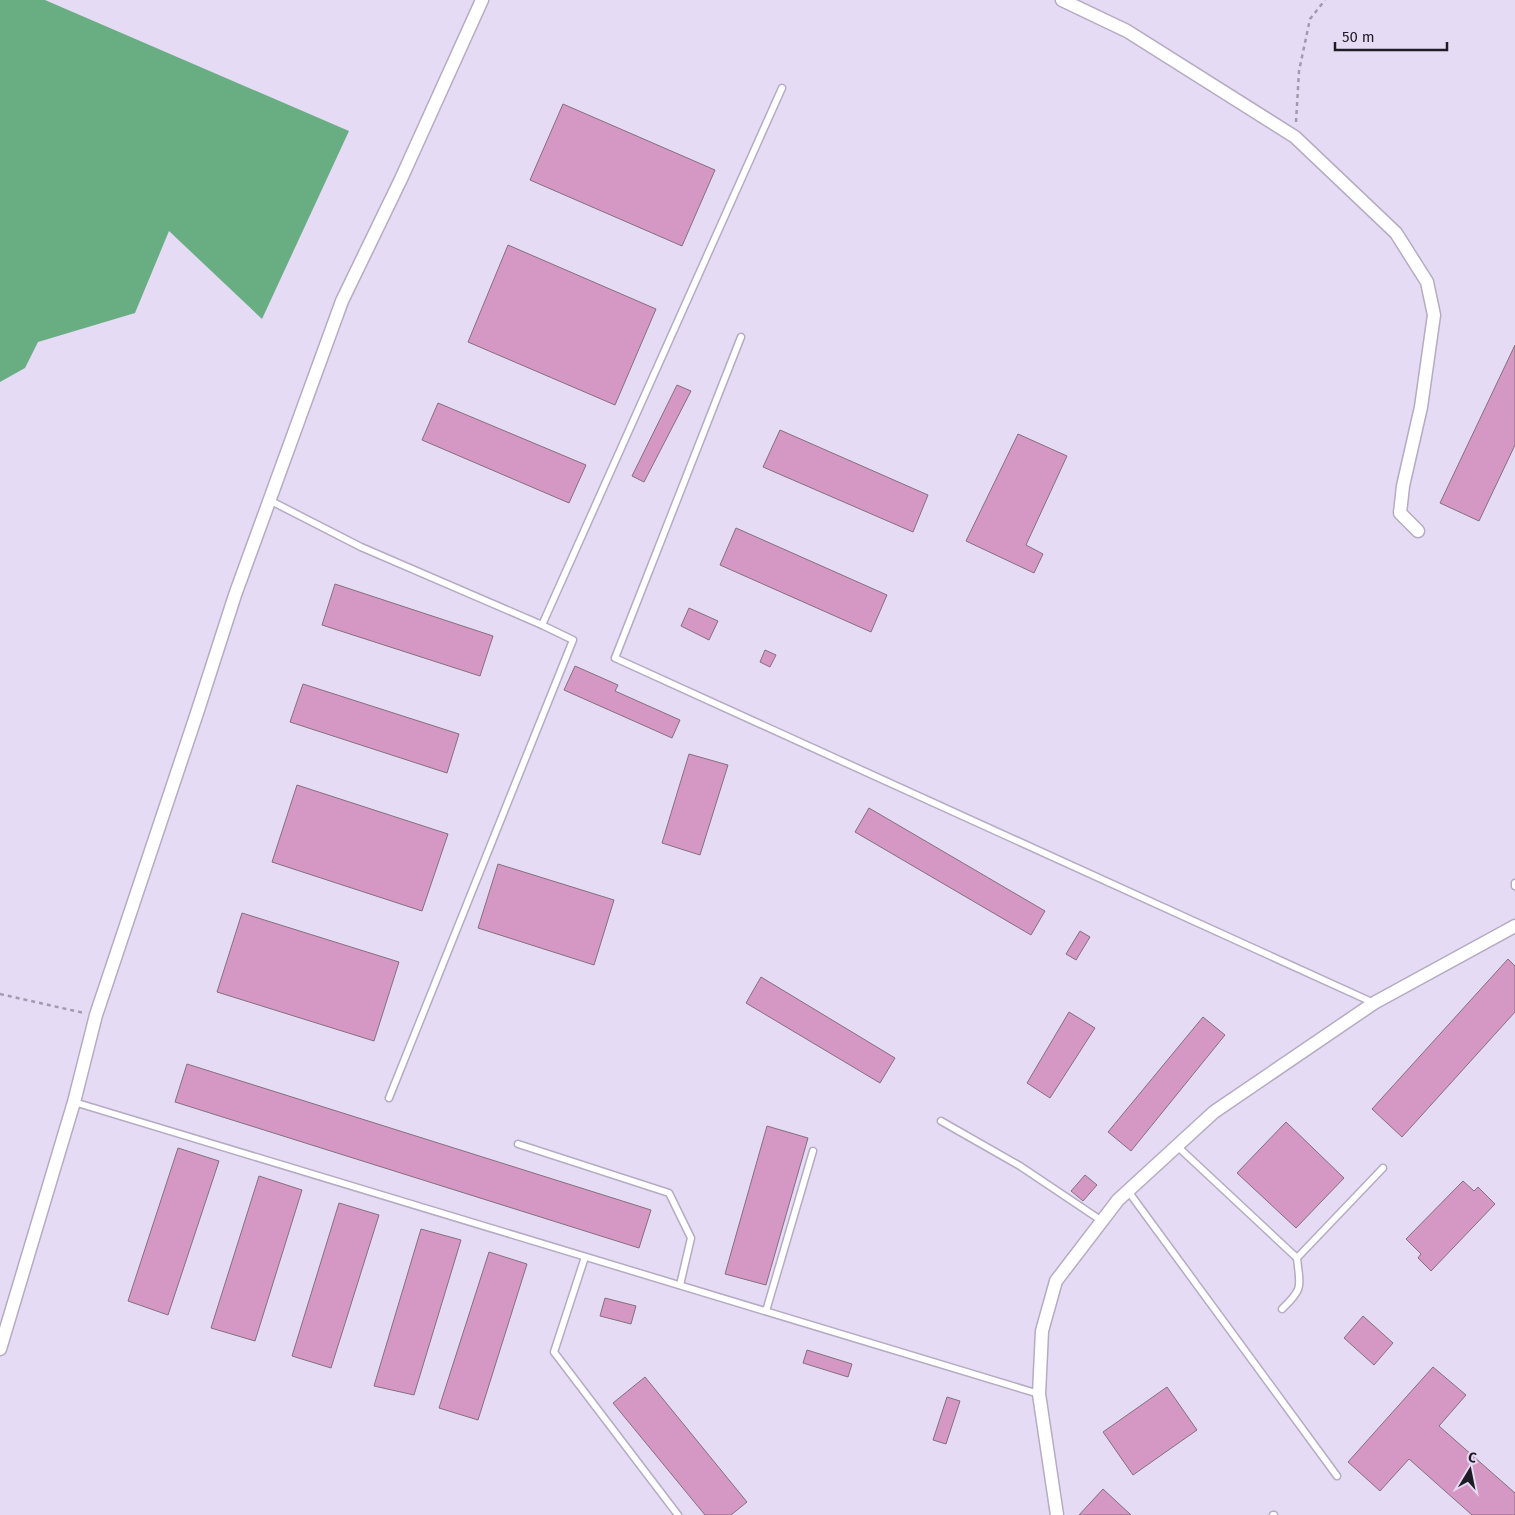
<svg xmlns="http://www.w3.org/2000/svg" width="1515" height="1515" font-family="'Fira Sans',sans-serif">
  <rect width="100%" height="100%" fill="#e6dbf4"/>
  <path fill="#69ae83" d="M 0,0 L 45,0 L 349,131 L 262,319 L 169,231 L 135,313 L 38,342 L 25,368 L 0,382 Z"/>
  <g fill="#d597c4" stroke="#856f7e">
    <path d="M 563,104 L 715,170 L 682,246 L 530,180 Z"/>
    <path d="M 508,245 L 656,309 L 615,405 L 468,342 Z"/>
    <path d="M 1515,345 L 1515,445 L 1479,521 L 1440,503 Z"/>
    <path d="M 677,385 L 691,391 L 644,482 L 632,476 Z"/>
    <path d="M 438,403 L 586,465 L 569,503 L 422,440 Z"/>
    <path d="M 780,430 L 928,495 L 913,532 L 763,467 Z"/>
    <path d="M 1018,434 L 1067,456 L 1026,545 L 1043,554 L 1034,573 L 966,541 Z"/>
    <path d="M 736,528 L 887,595 L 871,632 L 720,565 Z"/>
    <path d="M 335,584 L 493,636 L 480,676 L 322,625 Z"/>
    <path d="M 689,608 L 718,621 L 709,640 L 681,626 Z"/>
    <path d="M 765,650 L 776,655 L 770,667 L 760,662 Z"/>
    <path d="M 575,666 L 618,685 L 615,691 L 680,720 L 672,738 L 564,690 Z"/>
    <path d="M 303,684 L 459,734 L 447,773 L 290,722 Z"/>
    <path d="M 689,754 L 728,765 L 700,855 L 662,843 Z"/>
    <path d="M 297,785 L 448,834 L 422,911 L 272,862 Z"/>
    <path d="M 869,808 L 1045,911 L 1031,935 L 855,832 Z"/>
    <path d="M 498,864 L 614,900 L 594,965 L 478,928 Z"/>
    <path d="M 242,913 L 399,962 L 374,1041 L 217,992 Z"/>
    <path d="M 1080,931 L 1090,937 L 1076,960 L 1066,954 Z"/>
    <path d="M 1508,959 L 1515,966 L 1515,1012 L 1402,1137 L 1372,1109 Z"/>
    <path d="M 761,977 L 895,1058 L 880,1083 L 746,1003 Z"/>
    <path d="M 1069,1012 L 1095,1028 L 1050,1098 L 1027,1083 Z"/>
    <path d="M 1203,1017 L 1225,1035 L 1131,1151 L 1108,1132 Z"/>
    <path d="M 187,1064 L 651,1210 L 639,1248 L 175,1102 Z"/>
    <path d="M 1286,1122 L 1344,1178 L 1296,1228 L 1237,1173 Z"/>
    <path d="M 767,1126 L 808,1138 L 766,1285 L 725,1274 Z"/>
    <path d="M 178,1148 L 219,1161 L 168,1315 L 128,1301 Z"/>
    <path d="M 1085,1175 L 1097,1185 L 1083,1201 L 1071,1191 Z"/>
    <path d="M 259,1176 L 302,1190 L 255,1341 L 211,1328 Z"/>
    <path d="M 1463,1181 L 1474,1191 L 1478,1187 L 1495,1204 L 1431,1271 L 1418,1258 L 1421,1254 L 1406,1239 Z"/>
    <path d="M 339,1203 L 379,1215 L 331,1368 L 292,1356 Z"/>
    <path d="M 421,1229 L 461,1240 L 414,1395 L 374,1386 Z"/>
    <path d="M 489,1252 L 527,1264 L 478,1420 L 439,1408 Z"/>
    <path d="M 605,1298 L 636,1306 L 631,1324 L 600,1316 Z"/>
    <path d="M 1363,1316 L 1393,1343 L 1374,1365 L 1344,1338 Z"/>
    <path d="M 807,1350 L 852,1364 L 848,1377 L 803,1363 Z"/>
    <path d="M 1433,1367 L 1466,1395 L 1439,1426 L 1515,1493 L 1515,1515 L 1472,1515 L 1409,1459 L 1380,1491 L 1348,1462 Z"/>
    <path d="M 645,1377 L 747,1502 L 731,1515 L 705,1515 L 613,1403 Z"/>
    <path d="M 1167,1387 L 1197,1430 L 1133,1475 L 1103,1432 Z"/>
    <path d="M 947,1397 L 960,1401 L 946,1444 L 933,1440 Z"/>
    <path d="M 1103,1489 L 1131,1515 L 1079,1515 Z"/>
  </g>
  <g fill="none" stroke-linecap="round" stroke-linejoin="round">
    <g stroke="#b5abc2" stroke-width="9">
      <g id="service">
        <path d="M 741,337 L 615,658 L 1374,1003"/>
        <path d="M 269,500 L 361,547 L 542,625 L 782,88"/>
        <path d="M 1515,883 L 1515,886"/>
        <path d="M 389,1098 L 573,640 L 542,625"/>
        <path d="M 74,1102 L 1039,1394"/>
        <path d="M 941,1121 L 1020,1166 L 1102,1221"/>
        <path d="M 518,1144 L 669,1193 L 691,1238 L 680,1285"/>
        <path d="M 1177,1146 L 1297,1258 L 1383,1168"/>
        <path d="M 1128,1191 L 1337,1476"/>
        <path d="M 585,1257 L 554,1352 L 678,1515"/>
        <path d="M 1282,1309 C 1304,1288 1300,1287 1297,1258"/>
        <path d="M 766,1311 L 813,1151"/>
        <path d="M 1273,1515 L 1274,1515"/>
      </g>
    </g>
    <g stroke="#b5abc2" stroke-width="15">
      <g id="minor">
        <path d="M 1062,0 L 1127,31 L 1295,137 L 1396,233 L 1427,282 L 1434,315 L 1421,407 L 1403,486 L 1400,513 L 1418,531"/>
        <path d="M 0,1349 L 74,1102 L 96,1015 L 198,710 L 235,595 L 342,301 L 401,179 L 482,0"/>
        <path d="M 1057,1515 L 1039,1394 L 1042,1331 L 1056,1281 L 1118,1200 L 1214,1112 L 1374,1003 L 1515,926"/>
      </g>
    </g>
    <g stroke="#a39aae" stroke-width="2.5" stroke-dasharray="4 4" stroke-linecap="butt">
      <path d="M 1296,122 L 1299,71 L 1310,19 L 1325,0"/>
      <path d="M 0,994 L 84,1013"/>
    </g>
    <use href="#service" stroke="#fff" stroke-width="6"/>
    <use href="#minor" stroke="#fff" stroke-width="12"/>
  </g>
  <g transform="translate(1470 1470) rotate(10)" stroke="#e6dbf4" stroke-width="4" paint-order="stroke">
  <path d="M0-4L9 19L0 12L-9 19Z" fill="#201c25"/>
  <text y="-8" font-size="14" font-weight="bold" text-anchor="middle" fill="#201c25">С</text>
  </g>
  <path d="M1335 42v8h112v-8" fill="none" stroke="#201c25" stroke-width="2.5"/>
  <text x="1342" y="42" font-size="15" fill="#201c25" stroke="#e6dbf4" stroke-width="4" paint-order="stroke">50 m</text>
</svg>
